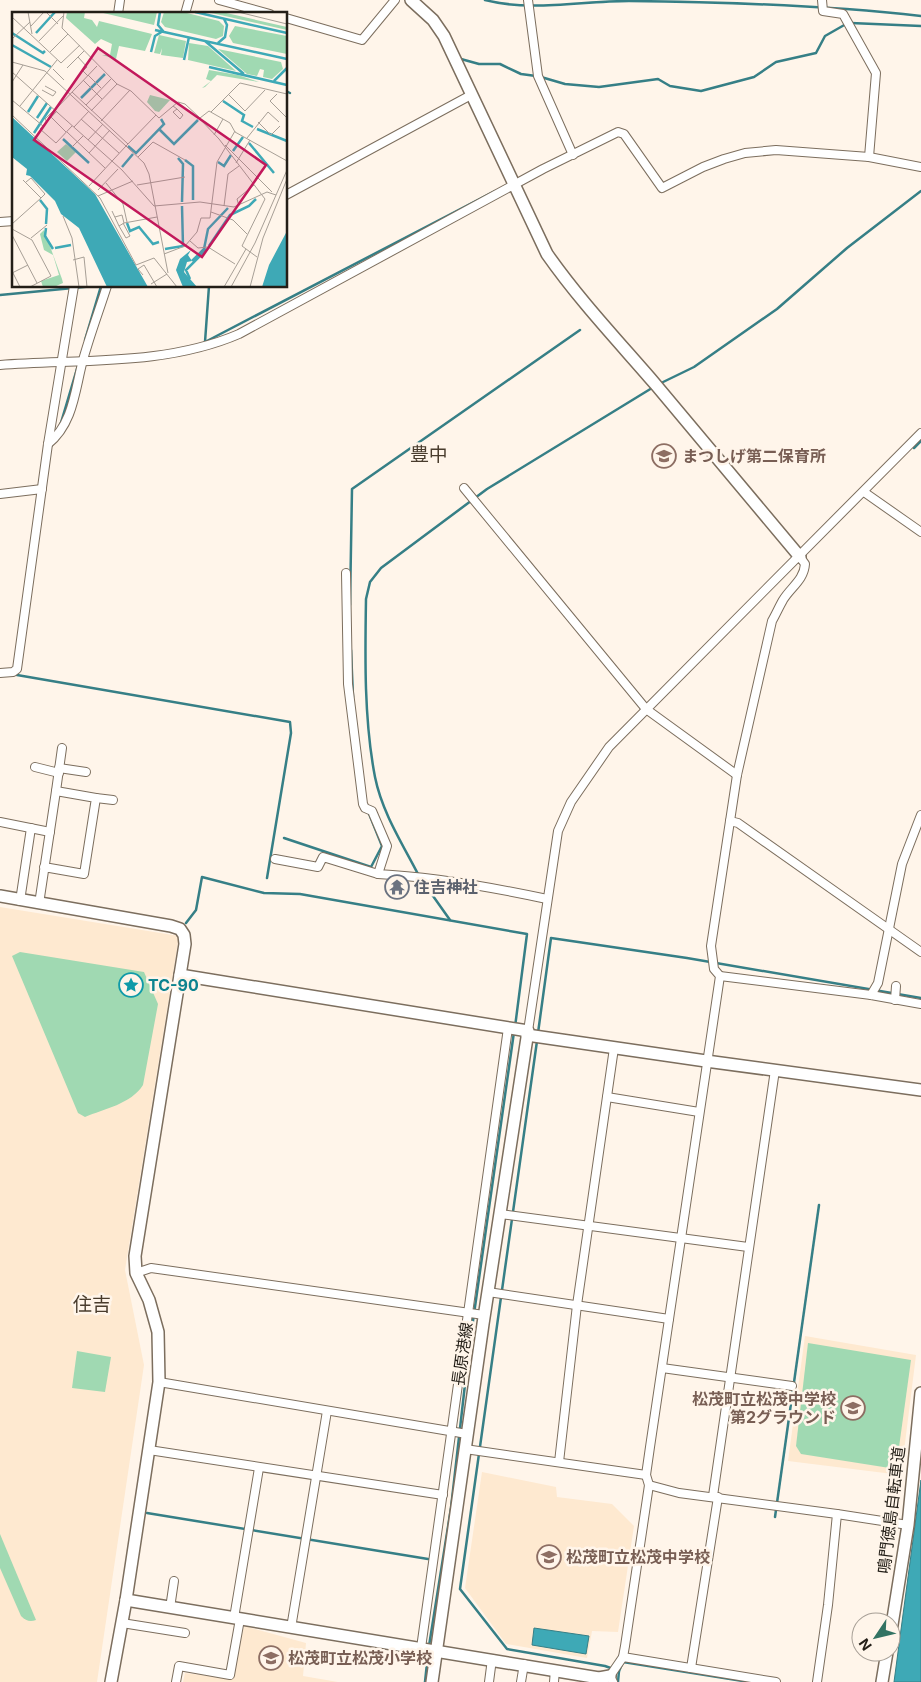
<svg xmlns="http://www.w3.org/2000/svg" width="921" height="1682" font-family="Inter,'Noto Sans JP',sans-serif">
  <rect width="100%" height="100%" fill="#fff5ea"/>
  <g fill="#fee9d0">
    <path d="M 0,907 L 179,936 L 125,1270 L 144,1365 L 97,1682 L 0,1682 Z"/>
    <path d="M 805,1336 L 916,1355 L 901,1475 L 788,1461 Z"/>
    <path d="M 482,1472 L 556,1487 L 557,1497 L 612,1504 L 634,1526 L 618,1632 L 592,1631 L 587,1658 L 506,1644 L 465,1588 Z"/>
    <path d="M 244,1626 L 306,1643 L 303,1676 L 338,1682 L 183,1682 L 185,1673 L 233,1679 Z"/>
  </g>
  <g fill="#a0d9b2">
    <path d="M 20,952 L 144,972 L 158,1004 L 143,1085 C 131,1104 104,1109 85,1117 L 78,1113 L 12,956 Z"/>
    <path d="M 808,1343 L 911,1360 L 896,1469 L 801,1454 L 796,1446 Z"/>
    <path d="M 77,1351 L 111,1357 L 105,1392 L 72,1388 Z"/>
    <path d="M 0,1534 L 36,1620 C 30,1622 26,1621 21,1616 L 0,1568 Z"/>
  </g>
  <g fill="#3ea9b6" stroke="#367f86">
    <path d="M 921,1480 L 921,1682 L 894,1682 Z"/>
    <path d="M 534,1628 L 589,1636 L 586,1654 L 532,1645 Z"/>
  </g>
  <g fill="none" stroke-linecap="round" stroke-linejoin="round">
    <g stroke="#367f86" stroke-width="2.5">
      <path d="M 485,0 C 532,12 580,1 629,1 C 727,2 824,5 921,16"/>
      <path d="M 851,23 L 921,26"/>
      <path d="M 461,59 L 479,64 L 500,64 L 521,74 L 536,76"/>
      <path d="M 541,77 L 565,84 L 599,87 L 658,79 L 670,86 L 701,91 L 754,77 L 776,62 L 816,53 L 825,36 L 846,24"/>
      <path d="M 286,91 L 290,93"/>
      <path d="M 209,286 L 205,342 L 495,191"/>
      <path d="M 0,295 L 94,286"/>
      <path d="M 85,340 L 101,286"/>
      <path d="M 659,384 L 694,367 L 777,309 L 847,248 L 921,191"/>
      <path d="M 60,426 L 79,362"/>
      <path d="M 914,448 L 921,441"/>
      <path d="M 350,605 L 352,489 L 580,330"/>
      <path d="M 351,650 L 353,697"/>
      <path d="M 17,675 L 290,722 L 291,733 L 267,878"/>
      <path d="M 284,838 L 371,867 L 382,846 L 368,811"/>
      <path d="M 418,874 C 402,843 382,812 375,777 C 364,720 365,658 366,599 L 370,582 L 381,568 L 487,489 L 652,388"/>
      <path d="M 421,879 L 450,920"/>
      <path d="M 186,923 L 196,910 L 202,877 L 264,893 L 300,894 L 527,934 L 515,1027"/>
      <path d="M 538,1033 L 551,938 L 687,958 L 921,998"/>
      <path d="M 537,1041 L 460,1589 L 507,1649 L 605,1666 L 619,1671 L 623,1662 L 749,1682"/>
      <path d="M 147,1513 L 428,1559"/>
      <path d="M 775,1517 L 819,1205"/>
      <path d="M 429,1646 L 451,1508 L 469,1349 L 514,1032"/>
      <path d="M 425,1682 L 428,1654"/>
      <path d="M 618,1682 L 619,1671"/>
    </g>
    <g stroke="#7c6e5e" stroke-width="10">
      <g id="street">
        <path d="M 219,0 L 270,14"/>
        <path d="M 528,0 L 538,76 L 573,155"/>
        <path d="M 822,0 L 823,11 L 843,14 L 876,73 L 869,157"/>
        <path d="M 118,14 L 120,0"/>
        <path d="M 185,14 L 189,0"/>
        <path d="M 286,18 L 362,40 L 395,0"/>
        <path d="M 286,195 L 471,95"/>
        <path d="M 0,222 L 14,221"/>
        <path d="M 0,365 C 80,359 165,366 239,334 L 543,169 L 618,132 L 624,134 L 662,188 L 703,167 L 724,159 L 745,153 L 776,150 L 869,157 L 921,167"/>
        <path d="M 48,444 C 74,423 75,389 83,360 C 90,335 99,311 107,286"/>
        <path d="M 464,488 L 646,709 L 737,775"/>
        <path d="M 864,492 L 921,532"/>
        <path d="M 0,494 L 42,489"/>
        <path d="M 346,573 L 348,684 L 363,804 L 365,808 L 372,811 L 387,846 L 378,874 C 435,877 491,887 547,899"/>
        <path d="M 0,673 L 13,672 L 17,669 L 48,444 L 74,286"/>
        <path d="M 35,767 L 59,773"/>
        <path d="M 59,768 L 86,772"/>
        <path d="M 56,791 L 62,748"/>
        <path d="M 96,798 L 113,800"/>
        <path d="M 730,821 L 738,823 L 921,952"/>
        <path d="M 0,822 L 50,832"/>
        <path d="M 275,859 L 318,867 L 323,857 L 378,874"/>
        <path d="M 20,901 L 31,828"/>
        <path d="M 39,904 L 56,791 L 96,798 L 84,874 L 44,867"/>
        <path d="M 720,976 L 871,995 L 921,1004"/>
        <path d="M 871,995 L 878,983 L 902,864 L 921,815"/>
        <path d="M 895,1000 L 896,986"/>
        <path d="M 528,1031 L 558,831 L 571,802 L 609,747 L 921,433"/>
        <path d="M 607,1097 L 699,1112"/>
        <path d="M 500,1214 L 748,1247"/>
        <path d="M 136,1273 L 151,1268 L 484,1315"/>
        <path d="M 488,1292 L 669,1319"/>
        <path d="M 662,1368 L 792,1386"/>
        <path d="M 159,1382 L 467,1434"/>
        <path d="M 465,1449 L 646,1475"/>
        <path d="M 149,1450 L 443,1495"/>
        <path d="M 559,1462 L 577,1305 L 614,1048"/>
        <path d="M 649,1485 L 679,1493 L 837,1514 L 828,1605 L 817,1682"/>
        <path d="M 713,1496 L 775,1070"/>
        <path d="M 837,1514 L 908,1525"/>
        <path d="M 170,1608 L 174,1581"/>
        <path d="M 234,1618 L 259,1468"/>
        <path d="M 122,1623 L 185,1633"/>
        <path d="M 291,1628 L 327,1411"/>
        <path d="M 421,1648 L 508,1028"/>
        <path d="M 623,1657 L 776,1682"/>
        <path d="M 691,1668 L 718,1497"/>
        <path d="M 176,1682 L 179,1666 L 230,1675 L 240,1619"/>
        <path d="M 489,1682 L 492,1659"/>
        <path d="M 521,1682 L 524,1664"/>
        <path d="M 554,1682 L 555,1670"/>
        <path d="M 613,1682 L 610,1676 L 623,1657 L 625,1646 L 649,1485 L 646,1475 L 650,1447 L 720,976 L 714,969 L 711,946 L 737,775 L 772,621 C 776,614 779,607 783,600 C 791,587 804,580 805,564 L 800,557"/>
      </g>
    </g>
    <g stroke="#7c6e5e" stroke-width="14">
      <g id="secondary">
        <path d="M 411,0 L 433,20 L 444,36 L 547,254 C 580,301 619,342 656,385 C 704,442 752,500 800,557"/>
        <path d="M 0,896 L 171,926 L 180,929 L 184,935 L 185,944 L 180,975 L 135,1256 L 136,1273 L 149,1300 L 158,1332 L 159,1382 L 126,1600 L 111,1682"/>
        <path d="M 180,975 L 528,1031 L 483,1324 L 432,1682"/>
        <path d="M 527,1035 L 706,1061 L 921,1090"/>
        <path d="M 126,1600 L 599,1678 L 610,1676"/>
        <path d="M 891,1631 L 908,1525 L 921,1393"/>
        <path d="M 882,1682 L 887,1652"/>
      </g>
    </g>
    <use href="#street" stroke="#fff" stroke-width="8"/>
    <use href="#secondary" stroke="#fff" stroke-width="11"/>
  </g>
  <defs>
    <g id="school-ring" transform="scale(1.25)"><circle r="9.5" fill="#fff5ea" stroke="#8d6e63" stroke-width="1.5"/><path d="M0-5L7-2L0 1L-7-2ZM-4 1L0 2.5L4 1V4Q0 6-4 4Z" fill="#8d6e63"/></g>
    <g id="temple-ring" transform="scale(1.25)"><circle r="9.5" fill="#fff5ea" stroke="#6b7280" stroke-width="1.5"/><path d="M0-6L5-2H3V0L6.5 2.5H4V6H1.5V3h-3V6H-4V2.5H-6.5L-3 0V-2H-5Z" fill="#6b7280"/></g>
    <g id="sight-ring" transform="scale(1.25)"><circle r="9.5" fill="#fff5ea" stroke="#0f9aa8" stroke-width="1.5"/><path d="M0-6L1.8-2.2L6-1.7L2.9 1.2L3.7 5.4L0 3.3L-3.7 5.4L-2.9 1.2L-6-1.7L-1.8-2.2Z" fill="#0f9aa8"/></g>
  </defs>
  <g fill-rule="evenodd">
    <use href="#school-ring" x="664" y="456"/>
    <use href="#temple-ring" x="397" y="887"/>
    <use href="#sight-ring" x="131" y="985"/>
    <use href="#school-ring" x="853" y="1408"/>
    <use href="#school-ring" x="549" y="1557"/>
    <use href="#school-ring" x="271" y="1658"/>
  </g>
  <g text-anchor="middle" stroke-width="5" stroke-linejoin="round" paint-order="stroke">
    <g font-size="16" font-weight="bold" fill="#785e54" stroke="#fff5ea" text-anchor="start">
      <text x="682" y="462">まつしげ第二保育所</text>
      <text x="836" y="1405" text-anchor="end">松茂町立松茂中学校<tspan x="836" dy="18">第2グラウンド</tspan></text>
      <text x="566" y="1563">松茂町立松茂中学校</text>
      <text x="288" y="1664">松茂町立松茂小学校</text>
    </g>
    <g font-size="16" font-weight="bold" fill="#5b616d" stroke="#fff5ea" text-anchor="start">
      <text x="414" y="893">住吉神社</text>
    </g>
    <g font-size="16" font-weight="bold" fill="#0d838f" stroke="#fff5ea" text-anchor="start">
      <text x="148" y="991">TC-90</text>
    </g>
    <g font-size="16" fill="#231e17" stroke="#fff5ea">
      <text transform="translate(462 1354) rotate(-82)" y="6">長原港線</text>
      <text transform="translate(891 1510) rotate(-83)" y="6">鳴門徳島自転車道</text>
    </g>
    <g font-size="19" fill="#493c2d" stroke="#fff5ea">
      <text x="429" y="461">豊中</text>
      <text x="92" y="1311">住吉</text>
    </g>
  </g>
  <g transform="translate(12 12)">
    <rect width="275" height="275" fill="#fff5ea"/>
    <path d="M 55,0 L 73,0 L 72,6 L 80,8 L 85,15 L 87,9 L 140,22 L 133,39 L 107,34 L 104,47 L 90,43 L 98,43 L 100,32 L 89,27 L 83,32 L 54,6 ZM 87,0 L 132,1 L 145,0 L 142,13 ZM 152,0 L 171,0 L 207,9 L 212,14 L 211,24 L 204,27 L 153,15 L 149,10 ZM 195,0 L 210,0 L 275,15 L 275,18 ZM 223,14 L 275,24 L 275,42 L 221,31 L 217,24 ZM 147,23 L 174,29 L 171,46 L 149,43 L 150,36 L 148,42 L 142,41 ZM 177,31 L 196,34 L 224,59 L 176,48 ZM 206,37 L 269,50 L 271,57 L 260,67 L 251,65 L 252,58 L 248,57 L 245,64 L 235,62 ZM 197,58 L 226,63 L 247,70 L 205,63 L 193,75 L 190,76 L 199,69 L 194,67 ZM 138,83 L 158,88 L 147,100 L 143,99 L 135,90 ZM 54,132 L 64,140 L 55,149 L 45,140 ZM 32,218 L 50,267 L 51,271 L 42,275 L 31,275 L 29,269 L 47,263 L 41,243 L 32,238 L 28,222 Z" fill="#a0d9b2"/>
    <path d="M 0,105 L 83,182 L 136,275 L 95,275 L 67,216 L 49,202 L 43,189 L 18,164 L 14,163 L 15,157 L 0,145 ZM 275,219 L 275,275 L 250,275 L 257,253 ZM 179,238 L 176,243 L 180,249 L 175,250 L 172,260 L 185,275 L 171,275 L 164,258 L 168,247 Z" fill="#3ea9b6"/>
    <path fill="none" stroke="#3ea9b6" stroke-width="2.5" d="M 183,0 L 275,21M 143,18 L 275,47M 0,21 L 31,41 L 33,39M 24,21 L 43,0M 193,29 L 232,62M 206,31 L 213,25 L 215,13 L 212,7M 0,33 L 39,55M 139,40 L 143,24 L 151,19 L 146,13 L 148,0M 172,48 L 177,25M 197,55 L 275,73M 262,69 L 275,56M 69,86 L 93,62M 211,89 L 232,103 L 230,109 L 241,115M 16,100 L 26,84M 25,106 L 35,91M 245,117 L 275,129M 148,118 L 162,132 L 186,108M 22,121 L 39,95M 51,127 L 77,151M 237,131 L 262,161M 116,134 L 124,141 L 152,112 L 149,107M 221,139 L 231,125M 166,146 L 171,152 L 170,190M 173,148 L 181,154 L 181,188M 206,150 L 212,154 L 219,143M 110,155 L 121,142M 28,188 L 35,197 L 34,212M 115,211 L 118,219 L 127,215 L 141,232 L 147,230M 34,216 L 33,224 L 41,237M 197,234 L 218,203 L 237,194 L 244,187M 43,236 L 59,233M 153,237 L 171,234 L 170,194M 180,249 L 192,237 L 196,217 L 216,196M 178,267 L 174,258 L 195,237"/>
    <path fill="none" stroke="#a79f96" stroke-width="1" d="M 16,0 L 20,22M 34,0 L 46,12M 52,0 L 50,16 L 105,72 L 119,79 L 147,106 L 166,90 L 173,92 L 188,106 L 197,99 L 218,111 L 223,120 L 275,149M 226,0 L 275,12M 0,5 L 49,51 L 68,33M 19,14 L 32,0M 0,27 L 18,10M 27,29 L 51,4M 38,40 L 56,22M 66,45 L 75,55 L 71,59 L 76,64M 0,50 L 33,59 L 114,134M 55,56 L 72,39M 41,57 L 52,68M 0,60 L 110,158 L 142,194 L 188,190 L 222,195 L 255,180 L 264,183M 76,63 L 89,76M 71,68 L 90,87M 0,70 L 11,53M 30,78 L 41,84 L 44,80 L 33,74M 60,80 L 116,132M 265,82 L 258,89 L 275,106M 217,83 L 233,99 L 253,78M 0,88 L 31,114M 74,93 L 99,67M 8,94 L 45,48M 161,94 L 165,97 L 171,103 L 168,107 L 161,100 L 165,97M 44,97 L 85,54M 45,99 L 28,117 L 44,131 L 60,114M 79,99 L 105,72M 199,100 L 228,71 L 275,82M 0,103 L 88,186 L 124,253 L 142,246 L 165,275M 144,103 L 114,134 L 132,151 L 137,162 L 156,261M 39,105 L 54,120M 187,106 L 207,127M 69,107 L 107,141M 89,109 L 118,78M 35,110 L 33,107 L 43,97M 246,110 L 259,123 L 268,114M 62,115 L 77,99M 55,120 L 93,156M 202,123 L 211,107M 235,126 L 256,100 L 267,110M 207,127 L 253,187 L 230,234 L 245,245M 76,128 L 91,112M 213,133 L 260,180M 60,135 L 71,124M 77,141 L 98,118M 126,145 L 141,130 L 173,148M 224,151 L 238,128M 11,168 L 29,186 L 33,182 L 19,166 L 14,170M 94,171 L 111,192 L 115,210M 125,173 L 173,165M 77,174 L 114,134M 86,178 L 106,157M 86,184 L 121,169M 212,194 L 216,162 L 227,154M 227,194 L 225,187 L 242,173M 100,199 L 107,214M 199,200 L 221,208 L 235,222M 51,204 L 60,226 L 67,275M 103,205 L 110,203 L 112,211M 111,211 L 118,224 L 114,226 L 107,214 L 112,211 L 145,205M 0,212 L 29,186M 0,217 L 20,228 L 39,264 L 18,275M 0,223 L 25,271M 19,226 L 35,213M 178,229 L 186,236 L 196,235 L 223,252M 152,242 L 173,234 L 185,220 L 189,206 L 198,206 L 205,150 L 223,119M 61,248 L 72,245 L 75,275M 0,259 L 8,275M 0,261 L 16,253M 131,263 L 126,257 L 132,253 L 145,275M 139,272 L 155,262M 212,275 L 234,237M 219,275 L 243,231 L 275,158M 238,275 L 251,226 L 275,167"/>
    <path fill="#c2185b" fill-opacity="0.15" stroke="#c2185b" stroke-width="2.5" d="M 86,36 L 254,153 L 190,245 L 22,128 Z"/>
    <rect width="275" height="275" fill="none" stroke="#231e17" stroke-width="2.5"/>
  </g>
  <g transform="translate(876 1637) rotate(235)"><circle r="24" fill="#fff5ea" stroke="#a79f96"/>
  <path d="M0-4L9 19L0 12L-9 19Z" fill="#327363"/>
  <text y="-8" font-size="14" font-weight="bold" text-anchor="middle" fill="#231e17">N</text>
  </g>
</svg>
